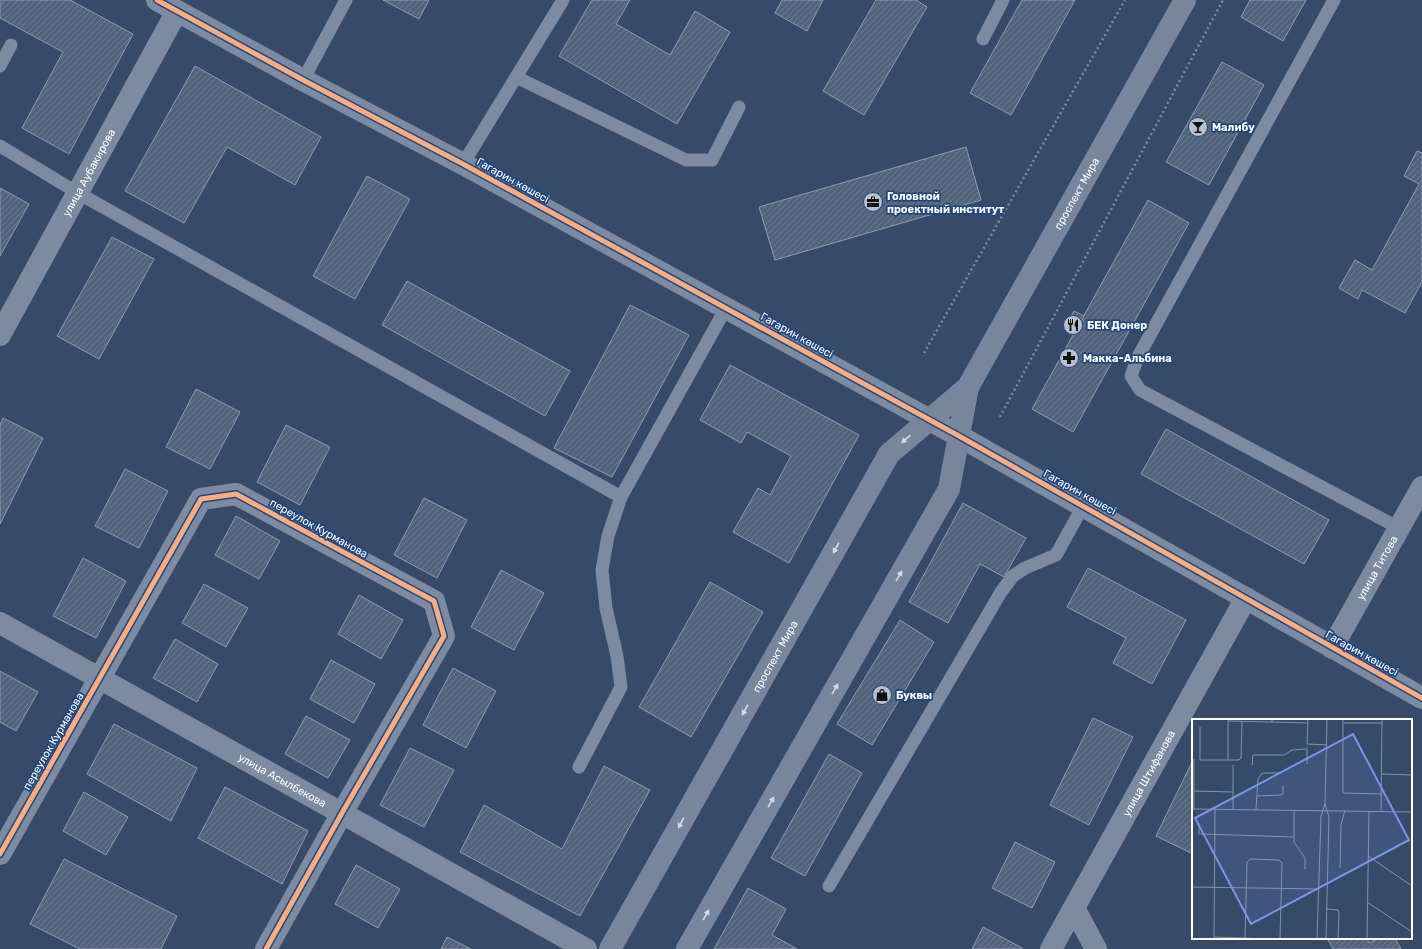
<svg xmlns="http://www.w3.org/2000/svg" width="1422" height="949" font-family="Rubik,sans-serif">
  <defs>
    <pattern id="building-hatch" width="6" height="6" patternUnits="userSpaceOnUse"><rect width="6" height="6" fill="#52637c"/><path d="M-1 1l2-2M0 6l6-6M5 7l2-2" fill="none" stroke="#6c7a90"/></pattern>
  </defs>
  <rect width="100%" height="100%" fill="#364b6a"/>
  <g fill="url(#building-hatch)" stroke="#8f9caf">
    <path d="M 0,0 L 70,0 L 133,34 L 69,154 L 22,128 L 63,52 L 0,18 Z"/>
    <path d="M 383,0 L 429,0 L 419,19 Z"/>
    <path d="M 592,0 L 630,0 L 616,24 L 670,55 L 695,11 L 730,32 L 677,124 L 559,56 Z"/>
    <path d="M 782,0 L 823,0 L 807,31 L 775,13 Z"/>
    <path d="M 876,0 L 916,0 L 927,7 L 864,115 L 823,91 Z"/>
    <path d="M 1022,0 L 1075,0 L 1011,115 L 970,93 Z"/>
    <path d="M 1250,0 L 1306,0 L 1283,41 L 1241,17 Z"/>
    <path d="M 1222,62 L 1264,85 L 1209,185 L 1166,162 Z"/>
    <path d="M 195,66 L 321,137 L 295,185 L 227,147 L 184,223 L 125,191 Z"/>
    <path d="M 966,147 L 981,200 L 775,260 L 759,207 Z"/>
    <path d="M 1417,151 L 1422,153 L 1422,282 L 1405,313 L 1362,290 L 1358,299 L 1339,288 L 1355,260 L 1372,270 L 1419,184 L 1404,176 Z"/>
    <path d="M 367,176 L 410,199 L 355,299 L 313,276 Z"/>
    <path d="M 0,188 L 29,204 L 0,256 Z"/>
    <path d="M 1148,200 L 1189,223 L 1073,432 L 1032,409 Z"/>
    <path d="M 112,237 L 154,259 L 99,359 L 57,336 Z"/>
    <path d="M 407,281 L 570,371 L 545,416 L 382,325 Z"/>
    <path d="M 630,305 L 689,335 L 612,477 L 554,448 Z"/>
    <path d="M 1074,311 L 1084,316 L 1074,334 L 1064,329 Z"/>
    <path d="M 730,365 L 859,435 L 789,563 L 733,532 L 758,488 L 770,495 L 791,456 L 747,432 L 741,443 L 700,420 Z"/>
    <path d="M 196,389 L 240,412 L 210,469 L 166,447 Z"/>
    <path d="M 3,418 L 43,438 L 0,524 L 0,425 Z"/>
    <path d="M 286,425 L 330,447 L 300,505 L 257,482 Z"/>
    <path d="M 1166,429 L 1329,520 L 1304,564 L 1141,474 Z"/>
    <path d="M 125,469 L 168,491 L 139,548 L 95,526 Z"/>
    <path d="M 424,498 L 467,520 L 437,578 L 394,555 Z"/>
    <path d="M 963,503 L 1026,538 L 1004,577 L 980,564 L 948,623 L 909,602 Z"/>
    <path d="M 236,516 L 280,541 L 259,579 L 215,555 Z"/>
    <path d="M 83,558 L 126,581 L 96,638 L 53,616 Z"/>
    <path d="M 1088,568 L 1186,620 L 1152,684 L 1113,663 L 1126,638 L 1067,607 Z"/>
    <path d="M 501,570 L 544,593 L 514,650 L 471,627 Z"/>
    <path d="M 710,582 L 763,612 L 691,737 L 639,707 Z"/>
    <path d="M 204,584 L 248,608 L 226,647 L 182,623 Z"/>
    <path d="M 359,595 L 403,620 L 381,659 L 338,634 Z"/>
    <path d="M 900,620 L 934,642 L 872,745 L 837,724 Z"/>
    <path d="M 175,639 L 218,664 L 197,702 L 153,678 Z"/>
    <path d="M 331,660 L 375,684 L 354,723 L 310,699 Z"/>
    <path d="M 453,668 L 496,691 L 466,748 L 423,725 Z"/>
    <path d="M 0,671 L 38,692 L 16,731 L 0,722 Z"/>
    <path d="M 306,716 L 350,740 L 328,778 L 285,754 Z"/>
    <path d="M 1093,718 L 1133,737 L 1089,825 L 1050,805 Z"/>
    <path d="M 114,724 L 197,768 L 171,821 L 87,774 Z"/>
    <path d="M 410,748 L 454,770 L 424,827 L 380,805 Z"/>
    <path d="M 829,754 L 862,773 L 805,876 L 771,858 Z"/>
    <path d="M 1193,760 L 1193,854 L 1156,836 Z"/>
    <path d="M 604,766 L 650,790 L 580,916 L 460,852 L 484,805 L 562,849 Z"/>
    <path d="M 225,787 L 308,831 L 282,884 L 198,838 Z"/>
    <path d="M 84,792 L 128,817 L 106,855 L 63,831 Z"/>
    <path d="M 1015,842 L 1055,862 L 1032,908 L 992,888 Z"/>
    <path d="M 64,859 L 177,916 L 161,949 L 80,949 L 30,924 Z"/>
    <path d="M 356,865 L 400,889 L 378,928 L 335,904 Z"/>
    <path d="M 748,888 L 786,909 L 772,935 L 797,949 L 714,949 Z"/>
    <path d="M 983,927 L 1022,948 L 1022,949 L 972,949 Z"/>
    <path d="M 447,937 L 471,949 L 441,949 Z"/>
    <path d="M 1327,938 L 1367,938 L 1369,943 L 1379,938 L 1395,938 L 1401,949 L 1333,949 Z"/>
  </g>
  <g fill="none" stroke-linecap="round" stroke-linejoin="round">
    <g stroke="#7c8ba0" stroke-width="2.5" stroke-dasharray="2 3" stroke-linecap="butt">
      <path d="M 924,353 L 1125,0"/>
      <path d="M 1000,417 L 1223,0"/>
    </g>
    <g stroke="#7c8ba0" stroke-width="13">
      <path d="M 1334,0 L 1138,357 L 1131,376 L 1140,390 L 1399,528"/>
      <path d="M 983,39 L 1003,0"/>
      <path d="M 0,66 L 11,45"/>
      <path d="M 516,77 L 686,160 L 712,160 L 739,107"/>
      <path d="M 303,80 L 346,0"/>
      <path d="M 0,146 L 78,193 L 621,497"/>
      <path d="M 463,164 L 563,0"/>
      <path d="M 579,767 L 621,687 L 617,656 L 606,608 L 602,570 L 608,536 L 621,497 L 726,308"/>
      <path d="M 829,886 L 1001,592 L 1013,576 L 1025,568 L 1056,555 L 1083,506"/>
    </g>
    <g stroke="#7c8ba0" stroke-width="22">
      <path id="s1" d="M 0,335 L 177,11"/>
      <path id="s2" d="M 0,623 L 586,949"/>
      <path id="s3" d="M 1332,648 L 1422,487"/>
      <path d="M 0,854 L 201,499 L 236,494 L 434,601 L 444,636 L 342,813 L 266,949"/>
      <path d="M 1074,908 L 1096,949"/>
      <path id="s4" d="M 1051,949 L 1246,598"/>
    </g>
    <path stroke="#7c8ba0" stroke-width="22" d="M 157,0 L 303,80 L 463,164 L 959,436 L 1422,698"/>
    <g stroke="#77869d" stroke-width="22">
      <path id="s5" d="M 610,949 L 889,454 L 968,387"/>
      <path id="s6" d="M 687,949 L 949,489 L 968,387 L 1185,0"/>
    </g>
    <g stroke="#204780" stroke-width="8">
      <g id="cycleway">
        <path d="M 157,0 L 303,80 L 463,164 L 959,436 L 1422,698"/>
        <path d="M 0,854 L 201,499 L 236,494 L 434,601 L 444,636 L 342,813 L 266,949"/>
      </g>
    </g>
    <use href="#cycleway" stroke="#ffac80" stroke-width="5"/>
  </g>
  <defs><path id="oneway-solid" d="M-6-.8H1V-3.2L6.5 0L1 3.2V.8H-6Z"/></defs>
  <g fill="#d6dbe2">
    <use href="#oneway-solid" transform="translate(906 439) rotate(140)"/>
    <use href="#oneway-solid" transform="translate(836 548) rotate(119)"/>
    <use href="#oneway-solid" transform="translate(899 576) rotate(-60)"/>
    <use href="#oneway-solid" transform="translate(835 689) rotate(-60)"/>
    <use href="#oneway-solid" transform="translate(745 710) rotate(119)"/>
    <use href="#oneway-solid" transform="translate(771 802) rotate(-60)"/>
    <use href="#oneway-solid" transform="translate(681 823) rotate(119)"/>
    <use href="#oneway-solid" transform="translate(706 915) rotate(-60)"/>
  </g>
  <defs>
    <g id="bar-disc" transform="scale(1)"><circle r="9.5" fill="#b9c0cb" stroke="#204780"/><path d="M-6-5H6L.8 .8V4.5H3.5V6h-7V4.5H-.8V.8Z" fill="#111"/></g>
    <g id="office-disc" transform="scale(1)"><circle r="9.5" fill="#b9c0cb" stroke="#204780"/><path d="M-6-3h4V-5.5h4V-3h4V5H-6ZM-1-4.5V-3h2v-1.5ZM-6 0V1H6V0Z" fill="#111"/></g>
    <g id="restaurant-disc" transform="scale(1)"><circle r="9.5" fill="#b9c0cb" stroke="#204780"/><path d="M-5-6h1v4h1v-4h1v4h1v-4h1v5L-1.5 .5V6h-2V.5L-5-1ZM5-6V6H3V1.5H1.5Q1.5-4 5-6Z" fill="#111"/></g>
    <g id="pharmacy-disc" transform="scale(1)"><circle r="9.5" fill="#b9c0cb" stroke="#204780"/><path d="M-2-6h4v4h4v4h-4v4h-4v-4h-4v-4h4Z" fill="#111"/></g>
    <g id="shop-disc" transform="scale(1)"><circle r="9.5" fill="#b9c0cb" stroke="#204780"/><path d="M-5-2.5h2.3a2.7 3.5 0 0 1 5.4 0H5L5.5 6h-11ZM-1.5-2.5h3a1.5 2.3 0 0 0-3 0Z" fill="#111"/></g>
  </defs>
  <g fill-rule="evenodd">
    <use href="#bar-disc" x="1198" y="127"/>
    <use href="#office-disc" x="873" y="202"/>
    <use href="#restaurant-disc" x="1073" y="325"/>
    <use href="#pharmacy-disc" x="1069" y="358"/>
    <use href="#shop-disc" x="882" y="695"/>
  </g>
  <g text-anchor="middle" stroke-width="3.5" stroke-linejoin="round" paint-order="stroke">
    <g font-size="11" font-weight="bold" fill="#fff" stroke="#204780" text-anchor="start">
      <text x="1212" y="131">Малибу</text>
      <text x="887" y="200">Головной<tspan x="887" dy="13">проектный институт</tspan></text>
      <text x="1087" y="329">БЕК Донер</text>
      <text x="1083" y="362">Макка-Альбина</text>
      <text x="896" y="699">Буквы</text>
    </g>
    <g font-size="11" fill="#fff" stroke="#204780">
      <text dy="4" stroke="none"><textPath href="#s1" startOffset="185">улица Аубакирова</textPath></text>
      <text transform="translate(513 180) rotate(29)" y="4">Гагарин көшесі</text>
      <text dy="4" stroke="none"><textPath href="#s6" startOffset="855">проспект Мира</textPath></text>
      <text transform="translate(797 335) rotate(29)" y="4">Гагарин көшесі</text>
      <text transform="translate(1080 492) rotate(29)" y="4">Гагарин көшесі</text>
      <text transform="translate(319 528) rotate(29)" y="4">переулок Курманова</text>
      <text dy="4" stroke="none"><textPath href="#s3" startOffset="92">улица Титова</textPath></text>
      <text transform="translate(1362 653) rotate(29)" y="4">Гагарин көшесі</text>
      <text dy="4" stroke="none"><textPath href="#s5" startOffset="336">проспект Мира</textPath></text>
      <text transform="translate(53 741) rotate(-60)" y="4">переулок Курманова</text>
      <text dy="4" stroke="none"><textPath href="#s4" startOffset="201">улица Штифанова</textPath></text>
      <text dy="4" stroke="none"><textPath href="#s2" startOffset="323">улица Асылбекова</textPath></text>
    </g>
  </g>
  <g transform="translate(1192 719)">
    <rect width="220" height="220" fill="#364b6a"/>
    <path fill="none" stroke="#8693a6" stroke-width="1" d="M 36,0 L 36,2 L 80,3M 80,0 L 80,3 L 116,4M 116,0 L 115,25 L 135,26M 151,0 L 151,74 L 190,75M 152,4 L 191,4M 8,8 L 8,41 L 36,41 L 36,2M 2,40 L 2,90M 36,41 L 47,41 L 49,39 L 50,3M 115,45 L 115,28M 41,46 L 41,90M 60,46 L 61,36 L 92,36 L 100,31 L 114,30M 190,55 L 220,56M 2,72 L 41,73M 65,77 L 89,76 L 91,75 L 91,67M 0,90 L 220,93M 64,90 L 66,60 L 70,54 L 87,54M 102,91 L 102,123 L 113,139 L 113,150M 189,93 L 190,0M 7,104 L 7,115 L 10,115 L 101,118M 176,137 L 220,167M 148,149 L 149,106 L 153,91M 0,168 L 127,170M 175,183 L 220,213M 135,190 L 146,191 L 147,194 L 146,220M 22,218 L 76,220M 53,219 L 55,143 L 58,140 L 87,141 L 90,144 L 88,220M 22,220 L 23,90M 125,220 L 129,97 L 133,85M 134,220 L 137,98 L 133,85 L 135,0M 175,220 L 177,92"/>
    <path fill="#7795e8" fill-opacity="0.15" stroke="#7795e8" stroke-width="2" d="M 161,15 L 217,121 L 59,205 L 3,99 Z"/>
    <rect width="220" height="220" fill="none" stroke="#fff" stroke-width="2"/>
  </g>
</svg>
